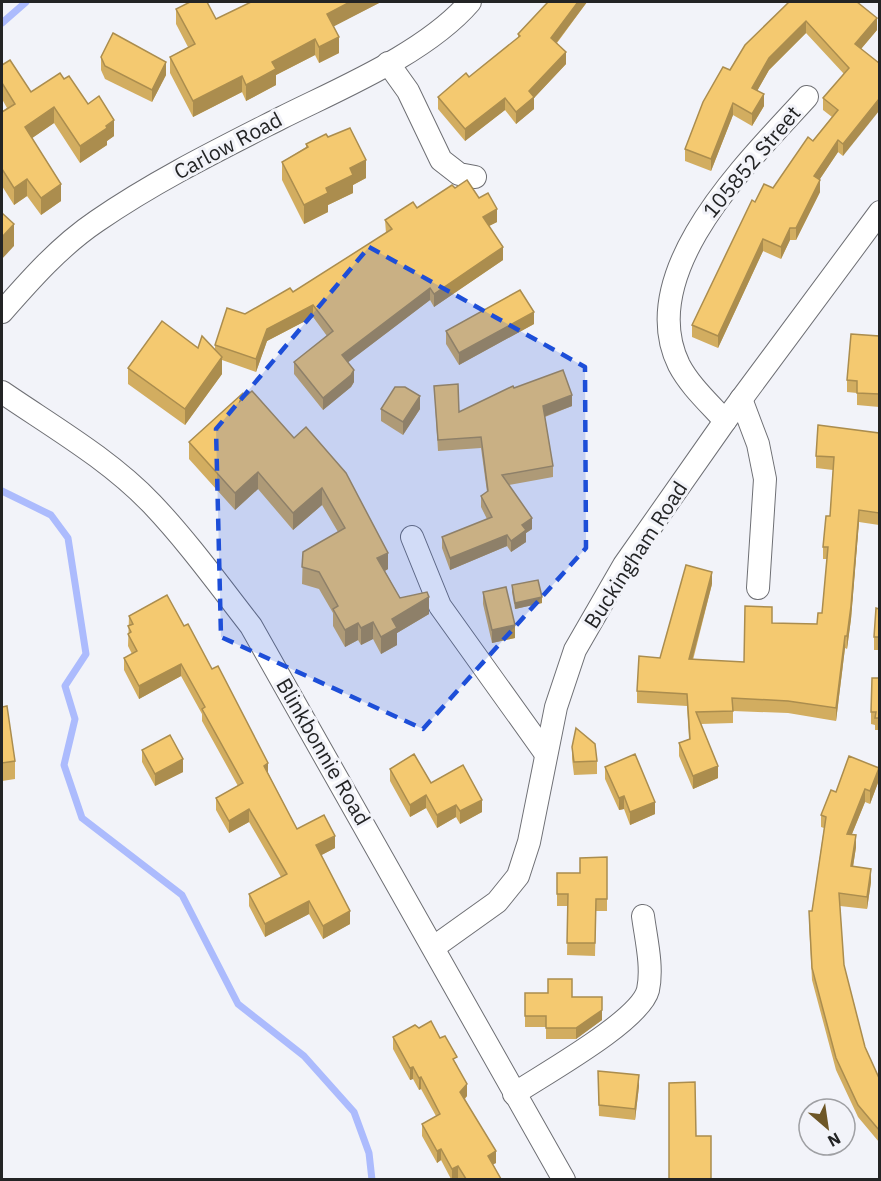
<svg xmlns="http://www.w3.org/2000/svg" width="881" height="1181" font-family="'IBM Plex Sans',sans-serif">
  <rect width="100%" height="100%" fill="#f2f3f9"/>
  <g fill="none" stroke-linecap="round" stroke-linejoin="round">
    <g stroke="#acbbfd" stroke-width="7">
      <path d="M 2,23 L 26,2"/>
      <path d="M 2,491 L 51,515 L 68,538 L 86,654 L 65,686 L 75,719 L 64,765 L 82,818 L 182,895 L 238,1004 L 304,1056 L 354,1112 L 369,1153 L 372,1180"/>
    </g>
    <g stroke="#6e6f74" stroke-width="24">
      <g id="street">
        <path d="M 388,63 L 408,91 L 441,160 L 459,174 L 475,177"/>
        <path d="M 2,312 C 31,279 60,246 97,221 C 155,181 218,150 281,118 C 341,88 426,53 470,2"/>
        <path d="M 2,392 C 53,427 109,459 152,504 C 188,542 219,585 251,626 L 564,1180"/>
        <path d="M 741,399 L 758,444 L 765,479 L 758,588"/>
        <path d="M 725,421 C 709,403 690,386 679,365 C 633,271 751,159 807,97"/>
        <path d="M 412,537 L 440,606 L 546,754"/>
        <path d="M 434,947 L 497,902 L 518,876 L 529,842 L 556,707 L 575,650 L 624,565 L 725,421 L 880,212"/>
        <path d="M 514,1094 C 544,1074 640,1021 648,990 C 653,967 646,939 643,916"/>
      </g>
    </g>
    <use href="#street" stroke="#fff" stroke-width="22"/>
  </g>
  <g fill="#d2ad60">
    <path d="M 251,2 L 381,2 L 333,26 L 339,53 L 319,63 L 315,55 L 276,75 L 276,85 L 246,101 L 242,92 L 193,117 L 170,73 L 170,57 L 188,47 L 176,24 L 176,9 L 216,19 Z"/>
    <path d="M 546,2 L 587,2 L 557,43 L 566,64 L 534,98 L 534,109 L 516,124 L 505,110 L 465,141 L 438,109 L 438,97 L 469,77 L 518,38 L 518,34 L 546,4 Z"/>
    <path d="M 786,6 L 877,30 L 861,49 L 843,156 L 838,152 L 819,180 L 820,192 L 796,240 L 790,240 L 781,259 L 763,251 L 718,348 L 692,337 L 692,325 L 755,202 L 773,188 L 832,117 L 823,110 L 823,98 L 844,74 L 806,33 L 769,70 L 757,91 L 764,106 L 752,126 L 733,115 L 711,171 L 685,161 L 685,149 L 730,70 Z"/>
    <path d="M 101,57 L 166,75 L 152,102 L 105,79 L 101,70 Z"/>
    <path d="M 2,65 L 31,92 L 64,79 L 88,104 L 114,136 L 107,141 L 107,145 L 80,163 L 54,123 L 32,138 L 61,201 L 41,215 L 27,196 L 14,205 L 2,186 L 2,112 L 7,108 L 2,99 Z"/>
    <path d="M 328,137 L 366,178 L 353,185 L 353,193 L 328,205 L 328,212 L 304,224 L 282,180 L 282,162 L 306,147 L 306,144 Z"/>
    <path d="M 455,188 L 479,198 L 497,222 L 489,226 L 503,260 L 434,307 L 430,300 L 348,362 L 354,382 L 351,387 L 323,410 L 294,374 L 294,362 L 327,336 L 313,317 L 267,341 L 256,372 L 222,360 L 222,374 L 185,425 L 128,384 L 128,368 L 198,348 L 215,349 L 215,345 L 245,314 L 293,292 L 386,233 L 385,220 L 417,208 Z"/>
    <path d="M 534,324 L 459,365 L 446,344 L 446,331 Z"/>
    <path d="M 879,336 L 879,407 L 857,405 L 857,393 L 847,392 L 847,380 Z"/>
    <path d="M 434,386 L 459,412 L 514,388 L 572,406 L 545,417 L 553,466 L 553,477 L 509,485 L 532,529 L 526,533 L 526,542 L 511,552 L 507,546 L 450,570 L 442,548 L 442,537 L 487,519 L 481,507 L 481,496 L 487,492 L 481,448 L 438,451 Z"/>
    <path d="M 252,391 L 388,569 L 385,571 L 400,598 L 429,614 L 397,633 L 397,645 L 381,654 L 373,639 L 361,645 L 358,640 L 345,647 L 333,626 L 333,613 L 319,589 L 302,584 L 303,552 L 338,532 L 322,505 L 293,530 L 258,489 L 235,510 L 189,459 L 189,442 Z"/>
    <path d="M 381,409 L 420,409 L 403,435 L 381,421 Z"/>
    <path d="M 879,433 L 879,525 L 859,522 L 851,619 L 847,649 L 845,648 L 836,721 L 788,713 L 733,711 L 733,723 L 701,724 L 718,778 L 693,789 L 679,756 L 679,743 L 689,739 L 687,706 L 637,703 L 637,691 L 712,584 L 693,660 L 744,662 L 772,623 L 817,624 L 822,613 L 827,559 L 823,559 L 823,547 L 830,516 L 833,470 L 816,468 L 816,456 Z"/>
    <path d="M 512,585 L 542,603 L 515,609 L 512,592 Z"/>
    <path d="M 483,592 L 515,638 L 492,643 L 483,604 Z"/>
    <path d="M 879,609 L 879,650 L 874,650 L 874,637 Z"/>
    <path d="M 129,616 L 184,626 L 212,669 L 268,773 L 297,829 L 335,848 L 321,855 L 350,924 L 323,939 L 309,914 L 265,937 L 249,906 L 249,894 L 281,877 L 249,822 L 229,833 L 216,810 L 216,798 L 238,786 L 202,721 L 202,714 L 181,676 L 139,699 L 124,670 L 124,658 L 132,654 L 128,646 Z"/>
    <path d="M 879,678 L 879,730 L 875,730 L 875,725 L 871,724 L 871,712 Z"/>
    <path d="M 2,707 L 15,761 L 15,779 L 2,781 Z"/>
    <path d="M 572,747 L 597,761 L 597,774 L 574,775 L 572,759 Z"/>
    <path d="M 142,750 L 183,772 L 155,786 L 142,762 Z"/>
    <path d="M 605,767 L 655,814 L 630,825 L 624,809 L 619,810 L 605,779 Z"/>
    <path d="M 390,769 L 431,783 L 482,812 L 460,824 L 456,817 L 437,828 L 426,808 L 410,817 L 390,781 Z"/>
    <path d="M 879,780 L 870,804 L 865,802 L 852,834 L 856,847 L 853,867 L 871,882 L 867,909 L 840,906 L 844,965 L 865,1047 L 879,1078 L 879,1142 L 858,1117 L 836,1070 L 812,980 L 809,923 L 809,911 L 812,911 L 824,828 L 821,827 L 821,815 Z"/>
    <path d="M 607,857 L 607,911 L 596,911 L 595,956 L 567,955 L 568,906 L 557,906 L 557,873 L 580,873 Z"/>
    <path d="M 525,993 L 572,997 L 602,1020 L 576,1039 L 546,1039 L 546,1027 L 525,1027 Z"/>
    <path d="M 419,1028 L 440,1038 L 457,1065 L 467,1096 L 465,1099 L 496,1163 L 493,1164 L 501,1179 L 459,1179 L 458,1178 L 455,1179 L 451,1179 L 441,1160 L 437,1163 L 422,1136 L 422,1124 L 436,1116 L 421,1089 L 419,1090 L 413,1079 L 410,1080 L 393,1049 L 393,1037 Z"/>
    <path d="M 598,1071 L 639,1086 L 635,1120 L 599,1116 Z"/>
  </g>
  <g fill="#ab8d4e">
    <path d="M 350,2 L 381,2 L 327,30 L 327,14 Z"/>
    <path d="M 578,2 L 587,2 L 551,50 L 551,38 Z"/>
    <path d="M 877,18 L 877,30 L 855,56 L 855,44 Z"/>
    <path d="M 806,21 L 806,33 L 769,70 L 752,100 L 752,88 L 769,58 Z"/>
    <path d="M 339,37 L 339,53 L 319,63 L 319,47 Z"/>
    <path d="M 315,39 L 315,55 L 276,75 L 276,85 L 246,101 L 246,85 L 272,62 Z"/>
    <path d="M 566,52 L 566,64 L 534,98 L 534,109 L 516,124 L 516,112 L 529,91 Z"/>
    <path d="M 166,62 L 166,75 L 152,102 L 152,90 Z"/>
    <path d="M 242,76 L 242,92 L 193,117 L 193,101 Z"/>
    <path d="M 764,94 L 764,106 L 752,126 L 752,114 Z"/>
    <path d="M 505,98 L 505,110 L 465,141 L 465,129 Z"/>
    <path d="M 879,99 L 879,111 L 843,156 L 843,144 Z"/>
    <path d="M 733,103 L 733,115 L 711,171 L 711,159 Z"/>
    <path d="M 54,107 L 54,123 L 25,143 L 25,127 Z"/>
    <path d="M 114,120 L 114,136 L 107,141 L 107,145 L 80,163 L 80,146 L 106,126 Z"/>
    <path d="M 838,140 L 838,152 L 814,188 L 814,176 Z"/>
    <path d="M 366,160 L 366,178 L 353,185 L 353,193 L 328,205 L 328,212 L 304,224 L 304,205 L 350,168 Z"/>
    <path d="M 27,179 L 27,196 L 14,205 L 14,188 Z"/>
    <path d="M 820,180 L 820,192 L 796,240 L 796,228 Z"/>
    <path d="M 61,184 L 61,201 L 41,215 L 41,198 Z"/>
    <path d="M 497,209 L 497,222 L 483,229 L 483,217 Z"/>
    <path d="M 14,224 L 14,246 L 2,259 L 2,237 Z"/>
    <path d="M 790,228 L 790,240 L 781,259 L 781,247 Z"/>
    <path d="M 763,239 L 763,251 L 718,348 L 718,336 Z"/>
    <path d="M 503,247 L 503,260 L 434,307 L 434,294 Z"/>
    <path d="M 430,288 L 430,300 L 342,367 L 342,355 Z"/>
    <path d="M 313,305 L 313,317 L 267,341 L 256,372 L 256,359 L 267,329 Z"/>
    <path d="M 534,312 L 534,324 L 459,365 L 459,353 Z"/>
    <path d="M 222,357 L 222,374 L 185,425 L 185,409 Z"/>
    <path d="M 354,370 L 354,382 L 351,387 L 323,410 L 323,398 Z"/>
    <path d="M 572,395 L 572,406 L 543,417 L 543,406 Z"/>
    <path d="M 420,396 L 420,409 L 403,435 L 403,422 Z"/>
    <path d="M 258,472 L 258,489 L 235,510 L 235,493 Z"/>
    <path d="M 322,488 L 322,505 L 293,530 L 293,513 Z"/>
    <path d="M 859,510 L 859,522 L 851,619 L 847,649 L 847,636 Z"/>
    <path d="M 532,518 L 532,529 L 526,533 L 526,542 L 511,552 L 511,541 L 522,525 Z"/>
    <path d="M 507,535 L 507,546 L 450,570 L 450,558 Z"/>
    <path d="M 388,553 L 388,569 L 377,575 L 377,558 Z"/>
    <path d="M 712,572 L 712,584 L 689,672 L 689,659 Z"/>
    <path d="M 429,597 L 429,614 L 397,633 L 397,645 L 381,654 L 381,637 L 392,619 Z"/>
    <path d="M 542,597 L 542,603 L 515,609 L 515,603 Z"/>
    <path d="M 373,622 L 373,639 L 361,645 L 361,628 Z"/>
    <path d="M 358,623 L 358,640 L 345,647 L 345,630 Z"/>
    <path d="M 515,625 L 515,638 L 492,643 L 492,630 Z"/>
    <path d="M 845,636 L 845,648 L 836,721 L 836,708 Z"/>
    <path d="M 181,664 L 181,676 L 139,699 L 139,686 Z"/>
    <path d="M 183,759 L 183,772 L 155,786 L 155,774 Z"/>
    <path d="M 268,763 L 268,776 L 264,766 Z"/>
    <path d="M 718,766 L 718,778 L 693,789 L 693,776 Z"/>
    <path d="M 879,768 L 879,780 L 870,804 L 870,791 Z"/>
    <path d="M 865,789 L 865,802 L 847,846 L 847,834 Z"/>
    <path d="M 426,795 L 426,808 L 410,817 L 410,805 Z"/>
    <path d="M 624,796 L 624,809 L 619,810 L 619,798 Z"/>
    <path d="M 482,800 L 482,812 L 460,824 L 460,811 Z"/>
    <path d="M 655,802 L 655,814 L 630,825 L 630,812 Z"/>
    <path d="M 456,805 L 456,817 L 437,828 L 437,815 Z"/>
    <path d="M 249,809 L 249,822 L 229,833 L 229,821 Z"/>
    <path d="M 856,835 L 856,847 L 851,879 L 851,866 Z"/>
    <path d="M 335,836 L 335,848 L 316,858 L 316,845 Z"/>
    <path d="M 871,869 L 871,882 L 867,909 L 867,897 Z"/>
    <path d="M 309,901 L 309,914 L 265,937 L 265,924 Z"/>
    <path d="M 350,911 L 350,924 L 323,939 L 323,926 Z"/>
    <path d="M 602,1010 L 602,1020 L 576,1039 L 576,1028 Z"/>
    <path d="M 413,1067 L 413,1079 L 410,1080 L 410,1068 Z"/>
    <path d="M 639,1075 L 639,1086 L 635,1120 L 635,1109 Z"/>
    <path d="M 421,1077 L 421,1089 L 419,1090 L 419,1078 Z"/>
    <path d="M 467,1084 L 467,1096 L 460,1103 L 460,1092 Z"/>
    <path d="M 441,1149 L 441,1160 L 437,1163 L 437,1151 Z"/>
    <path d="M 496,1151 L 496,1163 L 488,1167 L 488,1156 Z"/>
    <path d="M 458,1166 L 458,1178 L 455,1179 L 452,1179 L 452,1169 Z"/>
  </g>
  <g fill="#f4c970" stroke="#ab8d4e" stroke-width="1.5">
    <path d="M 190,2 L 207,2 L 216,19 L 251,2 L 350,2 L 327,14 L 339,37 L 319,47 L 315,39 L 272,62 L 276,69 L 246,85 L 242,76 L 193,101 L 170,57 L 195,44 L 176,9 Z"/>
    <path d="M 548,2 L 578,2 L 551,38 L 566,52 L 529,91 L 534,97 L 516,112 L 505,98 L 465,129 L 438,97 L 466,73 L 469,77 L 520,36 L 518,34 Z"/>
    <path d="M 789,2 L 857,2 L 877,18 L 855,44 L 879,63 L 879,99 L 843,144 L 838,140 L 814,176 L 820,180 L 796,228 L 790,228 L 781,247 L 763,239 L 718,336 L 692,325 L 752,200 L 755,202 L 764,184 L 773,188 L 808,137 L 813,141 L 838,110 L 823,98 L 849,68 L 806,21 L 769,58 L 752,88 L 764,94 L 752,114 L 733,103 L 711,159 L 685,149 L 703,102 L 723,67 L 730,70 L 745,45 Z"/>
    <path d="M 113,33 L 166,62 L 152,90 L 105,66 L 101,57 Z"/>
    <path d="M 10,60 L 31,92 L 60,73 L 64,79 L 69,76 L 88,104 L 99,96 L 114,120 L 106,126 L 107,128 L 80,146 L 54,107 L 25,127 L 61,184 L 41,198 L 27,179 L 14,188 L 2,169 L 2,112 L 15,104 L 2,83 L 2,65 Z"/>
    <path d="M 350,128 L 366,160 L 350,168 L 353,175 L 326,188 L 328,193 L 304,205 L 282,162 L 308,147 L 306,144 L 326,134 L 328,137 Z"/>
    <path d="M 467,180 L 479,198 L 488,193 L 497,209 L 483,217 L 503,247 L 434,294 L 430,288 L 342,355 L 354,370 L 351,375 L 323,398 L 294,362 L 333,331 L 313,305 L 267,329 L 256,359 L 215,345 L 227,308 L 245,314 L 290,288 L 293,292 L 392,229 L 385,220 L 413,202 L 417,208 L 452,185 L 455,188 Z"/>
    <path d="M 2,213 L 14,224 L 2,237 Z"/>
    <path d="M 520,290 L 534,312 L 459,353 L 446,331 Z"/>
    <path d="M 162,321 L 198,348 L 202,336 L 222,357 L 185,409 L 128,368 Z"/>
    <path d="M 851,334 L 879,336 L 879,394 L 857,393 L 857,381 L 847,380 Z"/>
    <path d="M 563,370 L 572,395 L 543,406 L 553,466 L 502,475 L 532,518 L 522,525 L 526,530 L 511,541 L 507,535 L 450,558 L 442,537 L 492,517 L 481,496 L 488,491 L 481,437 L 438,440 L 434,386 L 458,384 L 459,412 L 513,386 L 514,388 Z"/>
    <path d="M 395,387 L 405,387 L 420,396 L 403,422 L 381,409 Z"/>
    <path d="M 252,391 L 294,438 L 306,427 L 346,473 L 388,553 L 377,558 L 400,598 L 427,592 L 429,597 L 392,619 L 397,628 L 381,637 L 373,622 L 361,628 L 358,623 L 345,630 L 333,609 L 338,606 L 319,572 L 302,567 L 303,552 L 345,528 L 322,488 L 293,513 L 258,472 L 235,493 L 189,442 L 242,394 L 240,401 Z"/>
    <path d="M 818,425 L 879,433 L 879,513 L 859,510 L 851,606 L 847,636 L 845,636 L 836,708 L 788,701 L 732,698 L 733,711 L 696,712 L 718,766 L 693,776 L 679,743 L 690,739 L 687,694 L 637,691 L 639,656 L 660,658 L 686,565 L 712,572 L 689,659 L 744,662 L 745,606 L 772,607 L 772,623 L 817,624 L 818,613 L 822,613 L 828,547 L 823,547 L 826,516 L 830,516 L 834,457 L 816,456 Z"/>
    <path d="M 538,580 L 542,597 L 515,603 L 512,585 Z"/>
    <path d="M 506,587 L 515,625 L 492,630 L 483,592 Z"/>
    <path d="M 167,595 L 184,626 L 188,624 L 212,669 L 218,666 L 268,763 L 264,766 L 297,829 L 324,815 L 335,836 L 316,845 L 350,911 L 323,926 L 309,901 L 265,924 L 249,894 L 287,874 L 249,809 L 229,821 L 216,798 L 243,783 L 202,709 L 205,707 L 181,664 L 139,686 L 124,658 L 137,651 L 128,634 L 131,632 L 128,626 L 133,624 L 129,616 Z"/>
    <path d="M 876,608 L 879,609 L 879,637 L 874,637 Z"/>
    <path d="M 872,678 L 879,678 L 879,718 L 875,718 L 876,712 L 871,712 Z"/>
    <path d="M 7,706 L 15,761 L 2,763 L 2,707 Z"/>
    <path d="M 576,728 L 595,744 L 597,761 L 574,762 L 572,747 Z"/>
    <path d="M 170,735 L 183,759 L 155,774 L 142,750 Z"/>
    <path d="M 414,754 L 431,783 L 463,765 L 482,800 L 460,811 L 456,805 L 437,815 L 426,795 L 410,805 L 390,769 Z"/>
    <path d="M 635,754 L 655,802 L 630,812 L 624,796 L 619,798 L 605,767 Z"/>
    <path d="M 849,756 L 879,768 L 870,791 L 865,789 L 847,834 L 856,835 L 851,866 L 871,869 L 867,897 L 839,893 L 844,965 L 865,1047 L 879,1078 L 879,1130 L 858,1105 L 836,1058 L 812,968 L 809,911 L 812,911 L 826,817 L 821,815 L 831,790 L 836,792 Z"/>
    <path d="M 607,857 L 607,899 L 596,899 L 595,943 L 567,943 L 568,894 L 557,894 L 557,873 L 580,873 L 580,858 Z"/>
    <path d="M 548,979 L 572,979 L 572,997 L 602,997 L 602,1010 L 576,1028 L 546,1028 L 546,1016 L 525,1016 L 525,993 L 548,993 Z"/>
    <path d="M 431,1021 L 440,1038 L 445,1036 L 457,1057 L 453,1059 L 467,1084 L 460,1092 L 496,1151 L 488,1156 L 501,1179 L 466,1179 L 458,1166 L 452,1169 L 441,1149 L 437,1151 L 422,1124 L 440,1114 L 421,1077 L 419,1078 L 413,1067 L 410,1068 L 393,1037 L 415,1025 L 419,1028 Z"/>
    <path d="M 598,1071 L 639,1075 L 635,1109 L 599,1105 Z"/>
    <path d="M 695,1082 L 696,1136 L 711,1136 L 711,1179 L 669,1179 L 669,1083 Z"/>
  </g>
  <path fill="#1d4ed8" fill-opacity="0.2" stroke="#1d4ed8" stroke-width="4.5" stroke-dasharray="12 8" stroke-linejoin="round" d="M 369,247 L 585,367 L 586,548 L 423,729 L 221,637 L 216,429 Z"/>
  <g text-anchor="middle" stroke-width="6" stroke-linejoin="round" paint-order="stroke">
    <g font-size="21" fill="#232425" stroke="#f2f3f9">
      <text transform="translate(228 146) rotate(-28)" y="7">Carlow Road</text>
      <text transform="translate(752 162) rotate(-50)" y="7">105852 Street</text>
      <text transform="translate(636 555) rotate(-57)" y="7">Buckingham Road</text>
      <text transform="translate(323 752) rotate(60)" y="7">Blinkbonnie Road</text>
    </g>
  </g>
  <rect width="881" height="1181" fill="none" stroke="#232425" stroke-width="6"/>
  <g transform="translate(827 1127) rotate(151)"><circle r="28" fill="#f2f3f9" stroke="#9fa0a4" stroke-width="1.5"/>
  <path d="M0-4.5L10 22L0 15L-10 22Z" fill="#6e5727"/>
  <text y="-9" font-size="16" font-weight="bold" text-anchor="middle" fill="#232425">N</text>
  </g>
</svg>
